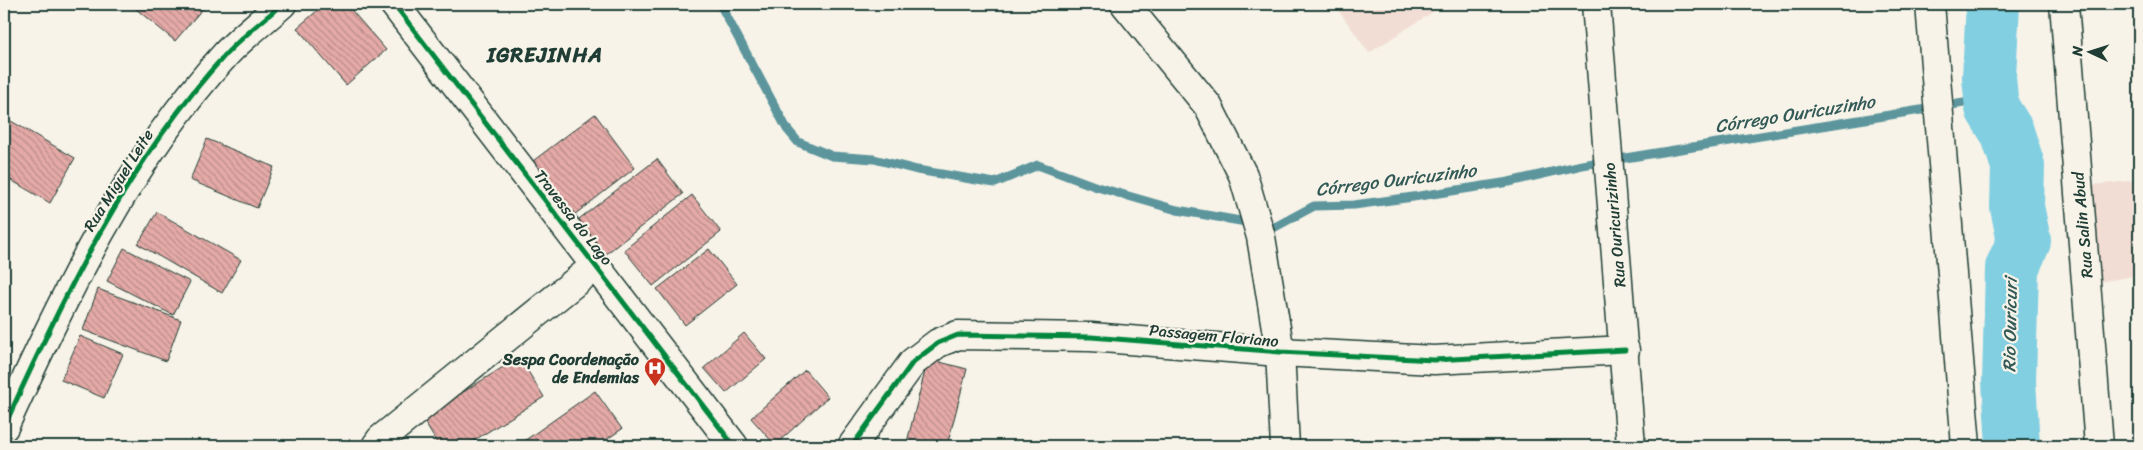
<svg xmlns="http://www.w3.org/2000/svg" width="2143" height="450" font-family="Sriracha,sans-serif">
  <defs>
    <pattern id="building-back-hatch" width="6" height="6" patternUnits="userSpaceOnUse" patternTransform="scale(1.25)"><rect width="6" height="6" fill="#e5aaa7"/><path d="M-1 5l2 2M0 0l6 6M5-1l2 2" fill="none" stroke="#b98c89"/></pattern>
  </defs>
  <rect width="100%" height="100%" fill="#f7f3e8"/>
  <filter id="ink" filterUnits="userSpaceOnUse"><feTurbulence type="fractalNoise" baseFrequency=".02" numOctaves="2"/><feDisplacementMap in="SourceGraphic" scale="10" xChannelSelector="R" yChannelSelector="G"/><feConvolveMatrix kernelMatrix="1 2 1 2 8 2 1 2 1" color-interpolation-filters="sRGB"/></filter>
  <g filter="url(#ink)">
    <g fill="#f2ddd4">
      <path d="M 1334,4 L 1445,4 L 1369,53 Z"/>
      <path d="M 2139,180 L 2139,275 L 2099,282 L 2093,185 Z"/>
    </g>
    <g fill="none" stroke-linecap="round" stroke-linejoin="round">
      <path stroke="#5b959c" stroke-width="9" d="M 720,4 L 787,129 L 798,142 L 832,156 L 874,159 L 917,170 L 995,183 L 1038,165 L 1097,187 L 1177,210 L 1275,227 L 1314,206 L 1354,205 L 1413,197 L 1509,182 L 1582,165 L 1970,102 L 1992,108"/>
      <path stroke="#83cfe2" stroke-width="54" d="M 1993,4 L 1989,77 L 1992,108 L 2007,132 L 2018,166 L 2017,207 L 2024,241 L 2012,268 L 2009,381 L 2013,446"/>
    </g>
    <g fill="url(#building-back-hatch)" stroke="#1f3d34">
      <path d="M 130,4 L 200,4 L 204,7 L 175,41 Z"/>
      <path d="M 325,4 L 346,4 L 386,50 L 346,85 L 297,28 Z"/>
      <path d="M 595,114 L 635,168 L 570,218 L 529,164 Z"/>
      <path d="M 4,117 L 75,158 L 50,203 L 4,176 Z"/>
      <path d="M 207,139 L 274,167 L 257,208 L 190,180 Z"/>
      <path d="M 657,159 L 683,194 L 602,257 L 575,222 Z"/>
      <path d="M 692,195 L 721,232 L 653,286 L 624,250 Z"/>
      <path d="M 157,212 L 241,260 L 222,293 L 138,244 Z"/>
      <path d="M 124,248 L 190,282 L 173,315 L 107,281 Z"/>
      <path d="M 709,249 L 737,284 L 685,325 L 657,289 Z"/>
      <path d="M 98,289 L 181,320 L 166,361 L 83,330 Z"/>
      <path d="M 744,333 L 766,359 L 726,393 L 704,368 Z"/>
      <path d="M 80,336 L 123,354 L 104,398 L 61,380 Z"/>
      <path d="M 519,357 L 544,397 L 465,446 L 439,446 L 422,418 Z"/>
      <path d="M 928,359 L 967,369 L 947,446 L 906,446 Z"/>
      <path d="M 805,370 L 828,397 L 775,445 L 751,418 Z"/>
      <path d="M 595,391 L 622,429 L 597,446 L 517,446 Z"/>
      <path d="M 475,440 L 480,446 L 466,446 Z"/>
    </g>
    <g fill="none" stroke-linecap="round" stroke-linejoin="round">
      <g stroke="#1f3d34" stroke-width="31">
        <g id="street">
          <path d="M 394,4 L 734,446"/>
          <path d="M 1125,4 L 1208,106 L 1243,175 L 1261,237 L 1280,352 L 1285,446"/>
          <path d="M 1596,4 L 1631,446"/>
          <path d="M 1930,4 L 1966,446"/>
          <path d="M 2064,4 L 2099,446"/>
          <path d="M 4,427 C 64,296 127,162 226,54 C 243,36 264,20 282,4"/>
          <path d="M 376,446 L 381,439 L 595,266"/>
          <path d="M 852,446 L 913,362 L 938,343 L 958,335 L 1091,337 L 1280,352 L 1434,360 L 1625,350"/>
        </g>
      </g>
      <use href="#street" stroke="#f7f3e8" stroke-width="28"/>
      <g stroke="#f7f3e8" stroke-width="8">
        <g id="cycleway">
          <path d="M 394,4 L 734,446"/>
          <path d="M 4,427 C 64,296 127,162 226,54 C 243,36 264,20 282,4"/>
          <path d="M 852,446 L 913,362 L 938,343 L 958,335 L 1091,337 L 1280,352 L 1434,360 L 1625,350"/>
        </g>
      </g>
      <use href="#cycleway" stroke="#00873e" stroke-width="5"/>
    </g>
  </g>
  <defs>
    <g id="hospital-pin" transform="scale(1.125)"><path d="M0 17L-7.5 6A9.5 9.5 0 1 1 7.5 6Z" fill="#c8321e" stroke="#f7f3e8"/><path d="M-5-5h3v3.5h4V-5h3V5h-3V1.5h-4V5h-3Z" fill="#fff"/></g>
  </defs>
  <g fill-rule="evenodd">
    <use href="#hospital-pin" x="655" y="368"/>
  </g>
  <g text-anchor="middle" stroke-width="4.5" stroke-linejoin="round" paint-order="stroke">
    <g font-size="16" fill="#1f3d34" stroke="#f7f3e8">
      <text transform="translate(118 180) rotate(-58)" y="6">Rua Miguel Leite</text>
      <text transform="translate(574 217) rotate(52)" y="6">Travessa do Lago</text>
      <text transform="translate(1614 225) rotate(-95)" y="6">Rua Ouricurizinho</text>
      <text transform="translate(2082 225) rotate(-95)" y="6">Rua Salin Abud</text>
      <text transform="translate(1214 335) rotate(5)" y="6">Passagem Floriano</text>
    </g>
    <g font-size="16" font-weight="bold" fill="#1f3d34" stroke="#f7f3e8" text-anchor="end">
      <text x="639" y="365">Sespa Coordenação<tspan x="639" dy="18">de Endemias</tspan></text>
    </g>
    <g font-size="18" font-style="italic" fill="#335a57" stroke="#f7f3e8">
      <text transform="translate(1795 114) rotate(-9)" y="6">Córrego Ouricuzinho</text>
      <text transform="translate(1396 180) rotate(-7)" y="6">Córrego Ouricuzinho</text>
      <text transform="translate(2010 325) rotate(-89)" y="6">Rio Ouricuri</text>
    </g>
    <g font-size="21" font-weight="bold" letter-spacing="1" fill="#1f3d34" stroke="#f7f3e8">
      <text x="545" y="62">IGREJINHA</text>
    </g>
  </g>
  <rect width="2143" height="450" fill="none" stroke="#f7f3e8" stroke-width="20"/>
  <rect x="10" y="10" width="2123" height="430" fill="none" stroke="#1f3d34" stroke-width="2" filter="url(#ink)"/>
  <g transform="translate(2090 52) rotate(274)" stroke="#f7f3e8" stroke-width="4" paint-order="stroke">
  <path d="M0-4L9 19L0 12L-9 19Z" fill="#1f3d34"/>
  <text y="-8" font-size="14" font-weight="bold" text-anchor="middle" fill="#1f3d34">N</text>
  </g>
</svg>
